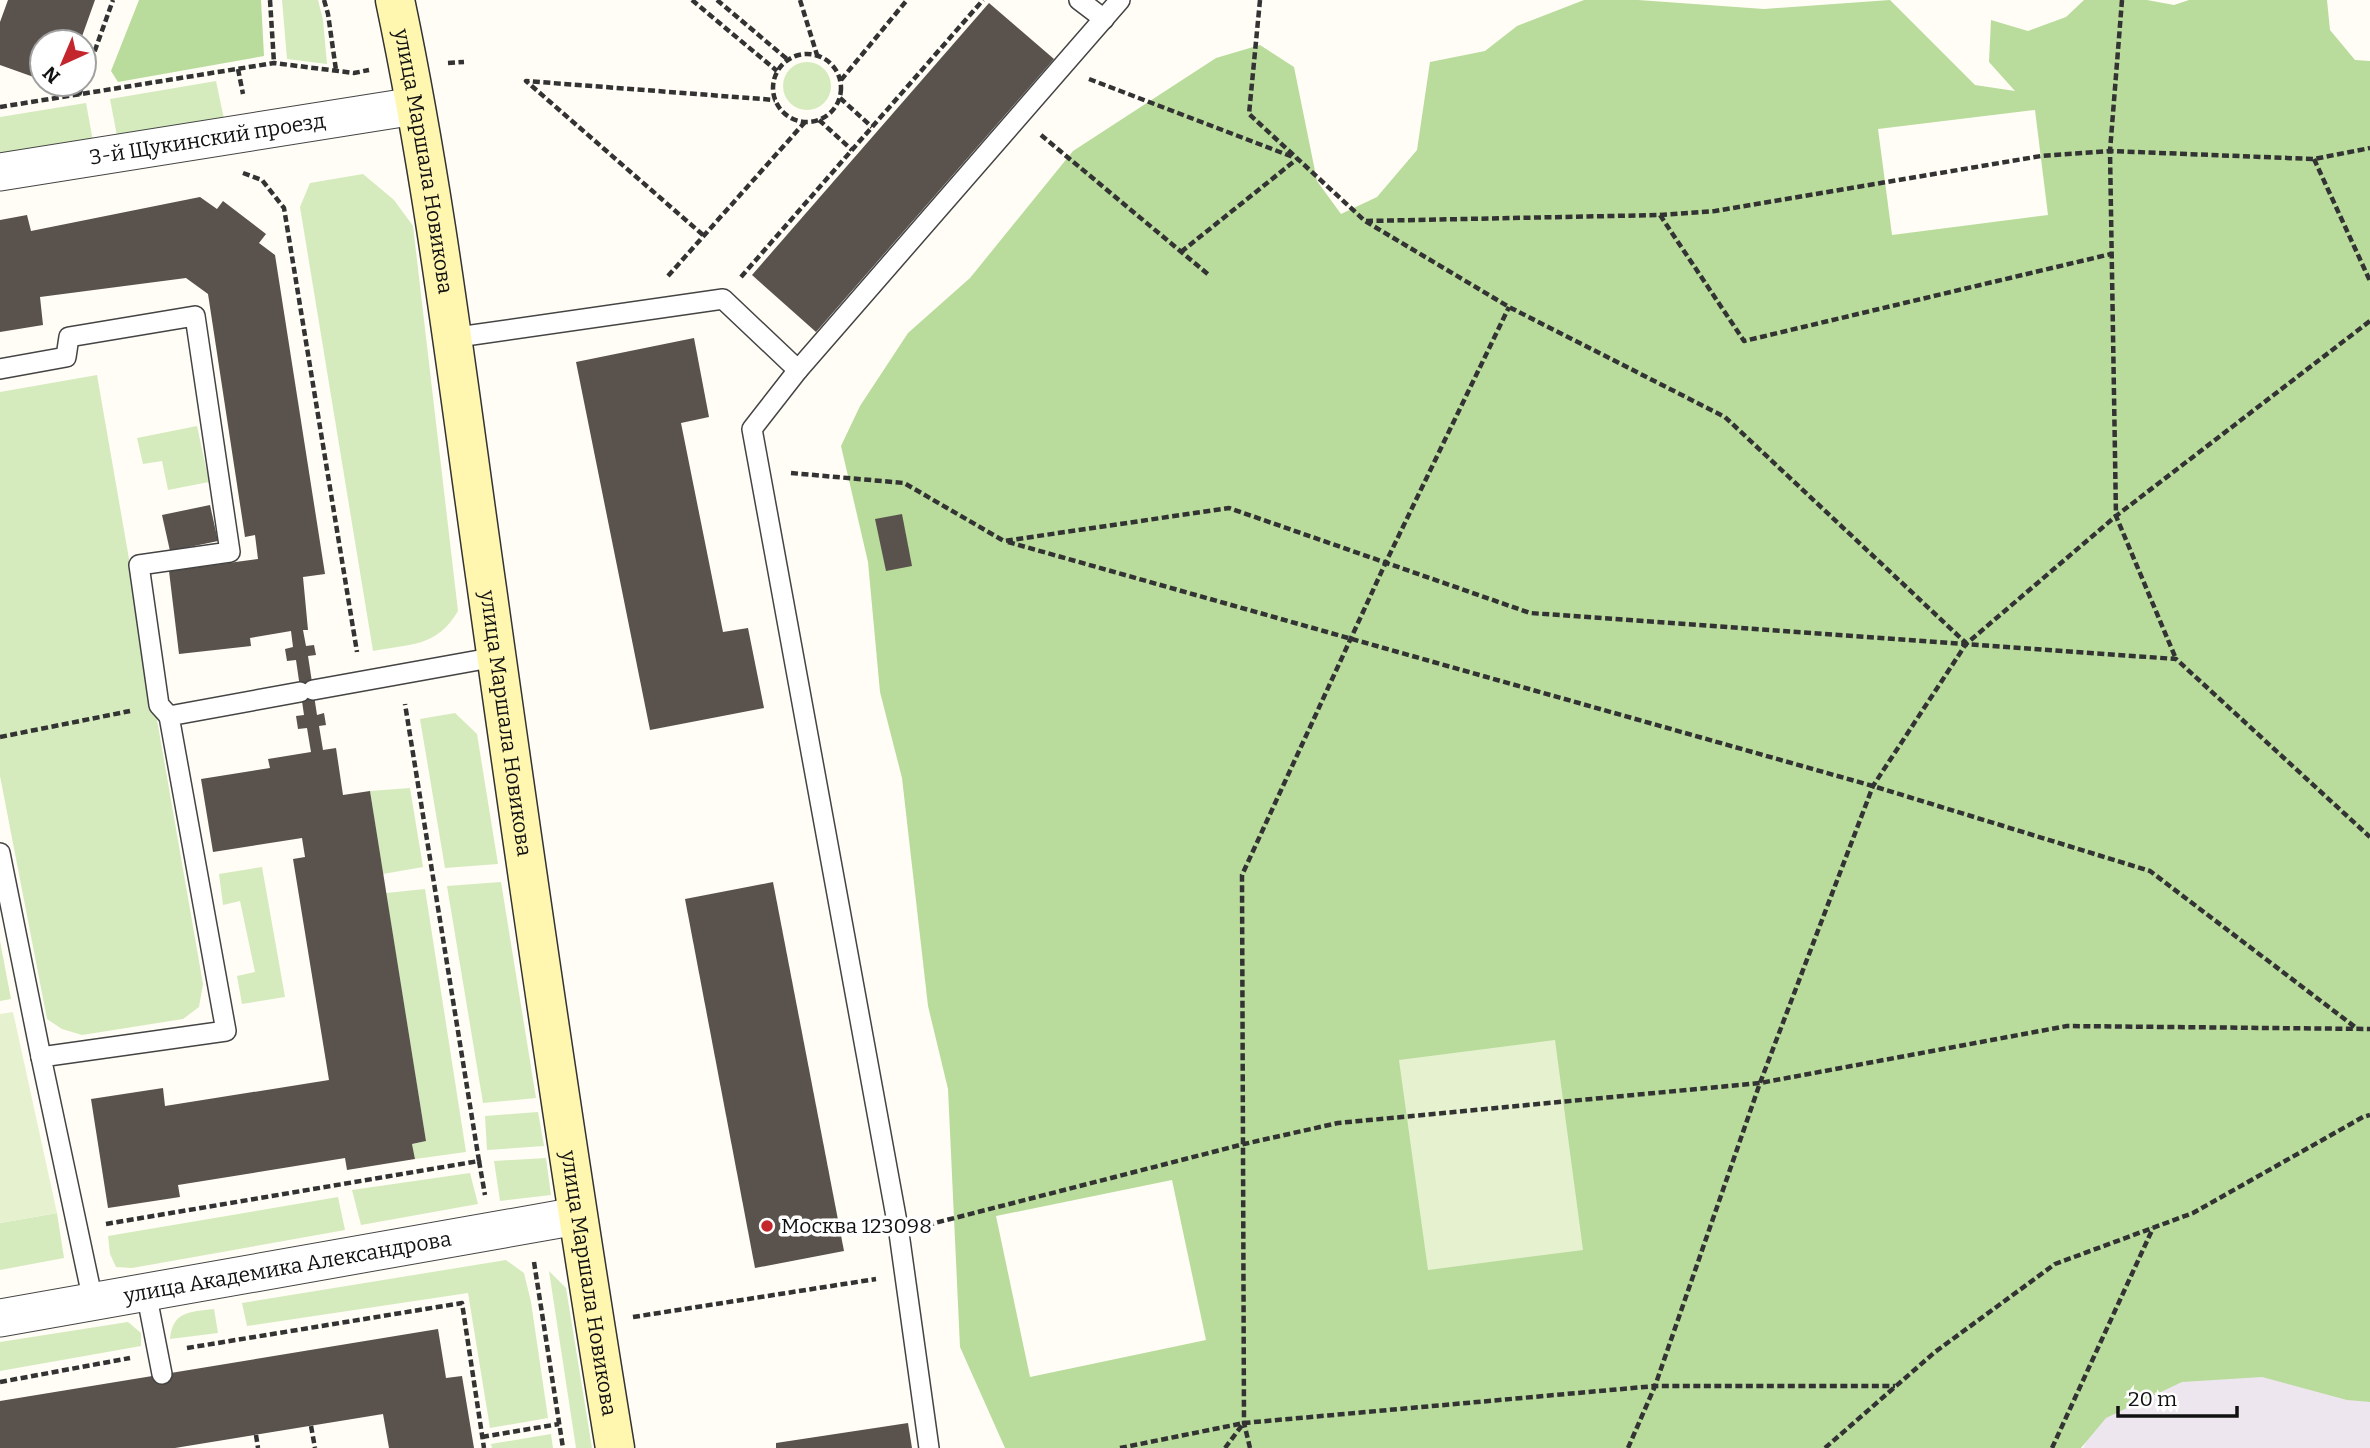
<svg xmlns="http://www.w3.org/2000/svg" width="2370" height="1448" font-family="Bitter,serif">
  <rect width="100%" height="100%" fill="#fffdf5"/>
  <path fill="#eee6ef" d="M 2143,1324 L 2370,1379 L 2370,1448 L 2083,1448 Z"/>
  <g fill="#d5ebbd">
    <path d="M 282,0 L 318,0 L 323,20 L 327,64 L 287,59 Z"/>
    <circle cx="807" cy="86" r="24"/>
    <path d="M 216,81 L 224,119 L 117,136 L 110,99 Z"/>
    <path d="M 86,103 L 93,141 L 0,155 L 0,117 Z"/>
    <path d="M 363,174 L 394,200 L 413,226 L 458,611 C 437,647 410,644 373,651 L 300,207 L 310,183 Z"/>
    <path d="M 97,375 L 203,984 L 199,1007 L 183,1019 L 82,1035 L 62,1029 L 47,1019 L 0,776 L 0,392 Z"/>
    <path d="M 197,426 L 209,482 L 168,490 L 162,461 L 143,464 L 137,438 Z"/>
    <path d="M 455,713 L 477,734 L 498,864 L 445,868 L 420,719 Z"/>
    <path d="M 410,788 L 423,867 L 383,874 L 370,791 Z"/>
    <path d="M 262,867 L 285,997 L 242,1004 L 237,976 L 255,972 L 240,901 L 223,905 L 219,874 Z"/>
    <path d="M 501,882 L 536,1098 L 483,1103 L 447,886 Z"/>
    <path d="M 425,889 L 466,1152 L 415,1159 L 412,1144 L 426,1141 L 386,893 Z"/>
    <path d="M 0,941 L 11,999 L 0,1001 Z"/>
    <path d="M 538,1112 L 544,1146 L 487,1150 L 485,1116 Z"/>
    <path d="M 546,1158 L 551,1195 L 500,1201 L 494,1161 Z"/>
    <path d="M 470,1173 L 478,1204 L 361,1225 L 352,1190 Z"/>
    <path d="M 338,1197 L 345,1230 L 132,1268 L 116,1267 L 110,1254 L 108,1236 Z"/>
    <path d="M 57,1213 L 64,1258 L 0,1270 L 0,1223 Z"/>
    <path d="M 506,1260 L 524,1273 L 531,1302 L 548,1418 L 490,1428 L 468,1293 L 247,1326 L 242,1303 Z"/>
    <path d="M 549,1271 L 566,1288 L 592,1448 L 576,1448 Z"/>
    <path d="M 214,1309 L 218,1333 L 170,1339 C 173,1311 189,1312 214,1309 Z"/>
    <path d="M 128,1322 L 141,1333 L 141,1346 L 0,1371 L 0,1342 Z"/>
    <path d="M 551,1434 L 553,1448 L 492,1448 L 491,1444 Z"/>
  </g>
  <g fill="#b9dc9c" fill-rule="evenodd">
    <path d="M 139,0 L 261,0 L 264,56 L 118,82 L 111,71 Z"/>
    <path d="M 1584,0 L 1638,0 L 1764,9 L 1890,0 L 1975,85 L 2015,91 L 1989,62 L 1991,20 L 2028,31 L 2066,17 L 2084,0 L 2147,0 L 2174,5 L 2189,0 L 2327,0 L 2330,30 L 2355,60 L 2370,61 L 2370,1402 L 2347,1400 L 2262,1377 L 2182,1382 L 2106,1418 L 2081,1448 L 1005,1448 L 960,1347 L 948,1089 L 928,1006 L 902,778 L 880,692 L 868,562 L 841,446 L 860,406 L 908,333 L 970,278 L 1073,151 L 1216,58 L 1260,45 L 1294,67 L 1317,181 L 1341,214 L 1377,197 L 1417,150 L 1430,62 L 1485,51 L 1517,26 ZM 2035,110 L 2048,215 L 1892,235 L 1878,129 ZM 1172,1180 L 1206,1340 L 1030,1377 L 996,1216 Z"/>
  </g>
  <g fill="#e6f2cf">
    <path d="M 13,1012 L 57,1213 L 0,1223 L 0,1014 Z"/>
    <path d="M 1555,1040 L 1583,1250 L 1428,1270 L 1399,1060 Z"/>
  </g>
  <g fill="#5a524d">
    <path d="M 8,0 L 95,0 L 80,42 L 42,42 L 42,80 L 0,65 L 0,22 Z"/>
    <path d="M 989,3 L 1054,59 L 816,332 L 752,275 Z"/>
    <path d="M 200,197 L 217,209 L 223,201 L 266,234 L 259,243 L 275,255 L 325,574 L 303,577 L 308,630 L 303,630 L 306,646 L 314,645 L 316,655 L 308,656 L 317,715 L 324,713 L 326,725 L 319,726 L 323,750 L 336,748 L 343,795 L 370,791 L 426,1141 L 412,1144 L 415,1159 L 347,1170 L 345,1158 L 178,1185 L 180,1197 L 108,1208 L 91,1099 L 163,1088 L 165,1106 L 329,1080 L 293,859 L 305,857 L 302,838 L 213,852 L 201,779 L 270,768 L 268,759 L 311,752 L 307,728 L 298,729 L 296,716 L 304,715 L 296,660 L 287,661 L 285,649 L 293,647 L 291,631 L 250,638 L 251,646 L 179,654 L 169,571 L 258,559 L 255,535 L 245,537 L 208,294 L 186,278 L 40,297 L 43,325 L 0,332 L 0,220 L 27,215 L 31,231 Z"/>
    <path d="M 694,338 L 709,417 L 681,423 L 723,632 L 748,628 L 764,708 L 650,730 L 576,362 Z"/>
    <path d="M 210,505 L 218,541 L 170,551 L 162,515 Z"/>
    <path d="M 902,514 L 912,566 L 886,571 L 875,519 Z"/>
    <path d="M 773,882 L 844,1251 L 755,1268 L 685,899 Z"/>
    <path d="M 438,1329 L 446,1378 L 462,1376 L 474,1448 L 389,1448 L 383,1414 L 175,1448 L 0,1448 L 0,1401 Z"/>
    <path d="M 908,1423 L 912,1448 L 776,1448 L 776,1443 Z"/>
  </g>
  <g fill="none" stroke-linecap="round" stroke-linejoin="round">
    <g stroke="#444" stroke-width="22">
      <g id="lane">
        <path d="M 1079,0 L 1104,19"/>
        <path d="M 451,338 L 723,299 L 798,370 L 1120,0"/>
        <path d="M 0,369 L 66,357 L 69,337 L 195,316 L 230,552 L 139,565 L 159,705 L 169,716"/>
        <path d="M 798,370 L 752,429 L 899,1233 L 929,1448"/>
        <path d="M 313,690 L 496,657"/>
        <path d="M 0,853 L 41,1057"/>
        <path d="M 146,1292 L 162,1374"/>
        <path d="M 93,1301 L 41,1057 L 226,1031 L 169,716 L 300,692"/>
      </g>
    </g>
    <g stroke="#444" stroke-width="39">
      <g id="street">
        <path id="s1" d="M 0,172 L 415,106"/>
        <path id="s2" d="M 0,1318 L 577,1216"/>
      </g>
    </g>
    <g stroke="#333" stroke-width="41">
      <g id="secondary">
        <path id="s3" d="M 395,0 C 436,194 459,393 487,589 C 527,876 568,1162 615,1448"/>
      </g>
    </g>
    <g stroke="#333" stroke-width="4.5" stroke-dasharray="7 3.5" stroke-linecap="butt">
      <path d="M 270,0 L 274,63"/>
      <path d="M 324,0 L 328,14 L 336,70"/>
      <path d="M 692,0 L 777,71"/>
      <path d="M 717,0 L 787,59"/>
      <path d="M 800,0 L 817,55"/>
      <path d="M 1260,0 L 1249,114 L 1365,221 L 1509,307 L 1725,417 L 1966,643"/>
      <path d="M 2122,0 L 2110,151 L 2116,516 L 2176,659"/>
      <circle cx="807" cy="88" r="34"/>
      <path d="M 448,63 L 464,62"/>
      <path d="M 238,69 L 243,94"/>
      <path d="M 1089,79 L 1293,157"/>
      <path d="M 841,80 L 907,0"/>
      <path d="M 84,81 L 113,0"/>
      <path d="M 79,95 L 83,84"/>
      <path d="M 840,98 L 872,127"/>
      <path d="M 0,107 L 274,63 L 354,73 L 369,70"/>
      <path d="M 819,120 L 852,150"/>
      <path d="M 1041,135 L 1209,275"/>
      <path d="M 2314,159 L 2370,281"/>
      <path d="M 243,173 L 262,180 L 284,208 L 357,652"/>
      <path d="M 1660,215 L 1715,211 L 2041,156 L 2110,151 L 2314,159 L 2370,148"/>
      <path d="M 1366,221 L 1660,215 L 1744,341 L 2111,254"/>
      <path d="M 703,235 L 526,81 L 775,100"/>
      <path d="M 1181,252 L 1297,159"/>
      <path d="M 668,276 L 805,122"/>
      <path d="M 741,277 L 983,0"/>
      <path d="M 791,473 L 904,483 L 1004,541 L 1229,508 L 1530,613 L 2176,659 L 2370,837"/>
      <path d="M 1008,542 L 1873,786 L 2150,871 L 2355,1027"/>
      <path d="M 0,737 L 130,711"/>
      <path d="M 479,1161 L 485,1195"/>
      <path d="M 106,1224 L 479,1161 L 405,704"/>
      <path d="M 927,1225 L 1244,1144 L 1338,1123 L 1760,1083 L 2067,1026 L 2370,1029"/>
      <path d="M 534,1262 L 563,1448"/>
      <path d="M 633,1317 L 876,1279"/>
      <path d="M 187,1348 L 462,1303 L 484,1448"/>
      <path d="M 0,1382 L 130,1358"/>
      <path d="M 311,1426 L 315,1448"/>
      <path d="M 256,1435 L 258,1448"/>
      <path d="M 482,1437 L 559,1424"/>
      <path d="M 1120,1448 L 1244,1423 L 1655,1386 L 1895,1386"/>
      <path d="M 1225,1448 L 1243,1424"/>
      <path d="M 1250,1448 L 1244,1423 L 1242,875 L 1386,562 L 1509,307"/>
      <path d="M 1628,1448 L 1655,1386 L 1760,1083 L 1873,786 L 1966,644 L 2116,516 L 2370,321"/>
      <path d="M 1825,1448 L 1935,1352 L 2055,1264 L 2193,1213 L 2363,1117 L 2370,1115"/>
      <path d="M 2052,1448 L 2153,1228"/>
    </g>
    <use href="#lane" stroke="#fff" stroke-width="19"/>
    <use href="#street" stroke="#fff" stroke-width="37"/>
    <use href="#secondary" stroke="#fff6b0" stroke-width="38"/>
  </g>
  <circle fill="#c4262e" stroke="#fff" stroke-width="2.5" cx="767" cy="1226" r="7"/>
  <g text-anchor="middle" stroke-width="7" stroke-linejoin="round" paint-order="stroke">
    <g font-size="21" fill="#111" stroke="#fff">
      <text dy="7" stroke="none"><textPath href="#s1" startOffset="210">3-й Щукинский проезд</textPath></text>
      <text dy="7" stroke="none"><textPath href="#s3" startOffset="164">улица Маршала Новикова</textPath></text>
      <text dy="7" stroke="none"><textPath href="#s3" startOffset="732">улица Маршала Новикова</textPath></text>
      <text dy="7" stroke="none"><textPath href="#s2" startOffset="292">улица Академика Александрова</textPath></text>
      <text dy="7" stroke="none"><textPath href="#s3" startOffset="1298">улица Маршала Новикова</textPath></text>
    </g>
    <g font-size="21" fill="#111" stroke="#fff" text-anchor="start">
      <text x="781" y="1233">Москва 123098</text>
    </g>
  </g>
  <g transform="translate(63 63) rotate(224)"><circle r="33" fill="#ffffff" stroke="#a0a0a0" stroke-width="2"/>
  <path d="M0-5L12 26L0 18L-12 26Z" fill="#c4262e"/>
  <text y="-10" font-size="19" font-weight="bold" text-anchor="middle" fill="#111111">N</text>
  </g>
  <path d="M2118 1406v10h119v-10" fill="none" stroke="#111111" stroke-width="3.5"/>
  <text x="2128" y="1406" font-size="21" fill="#111111" stroke="#ffffff" stroke-width="5" paint-order="stroke">20 m</text>
</svg>
